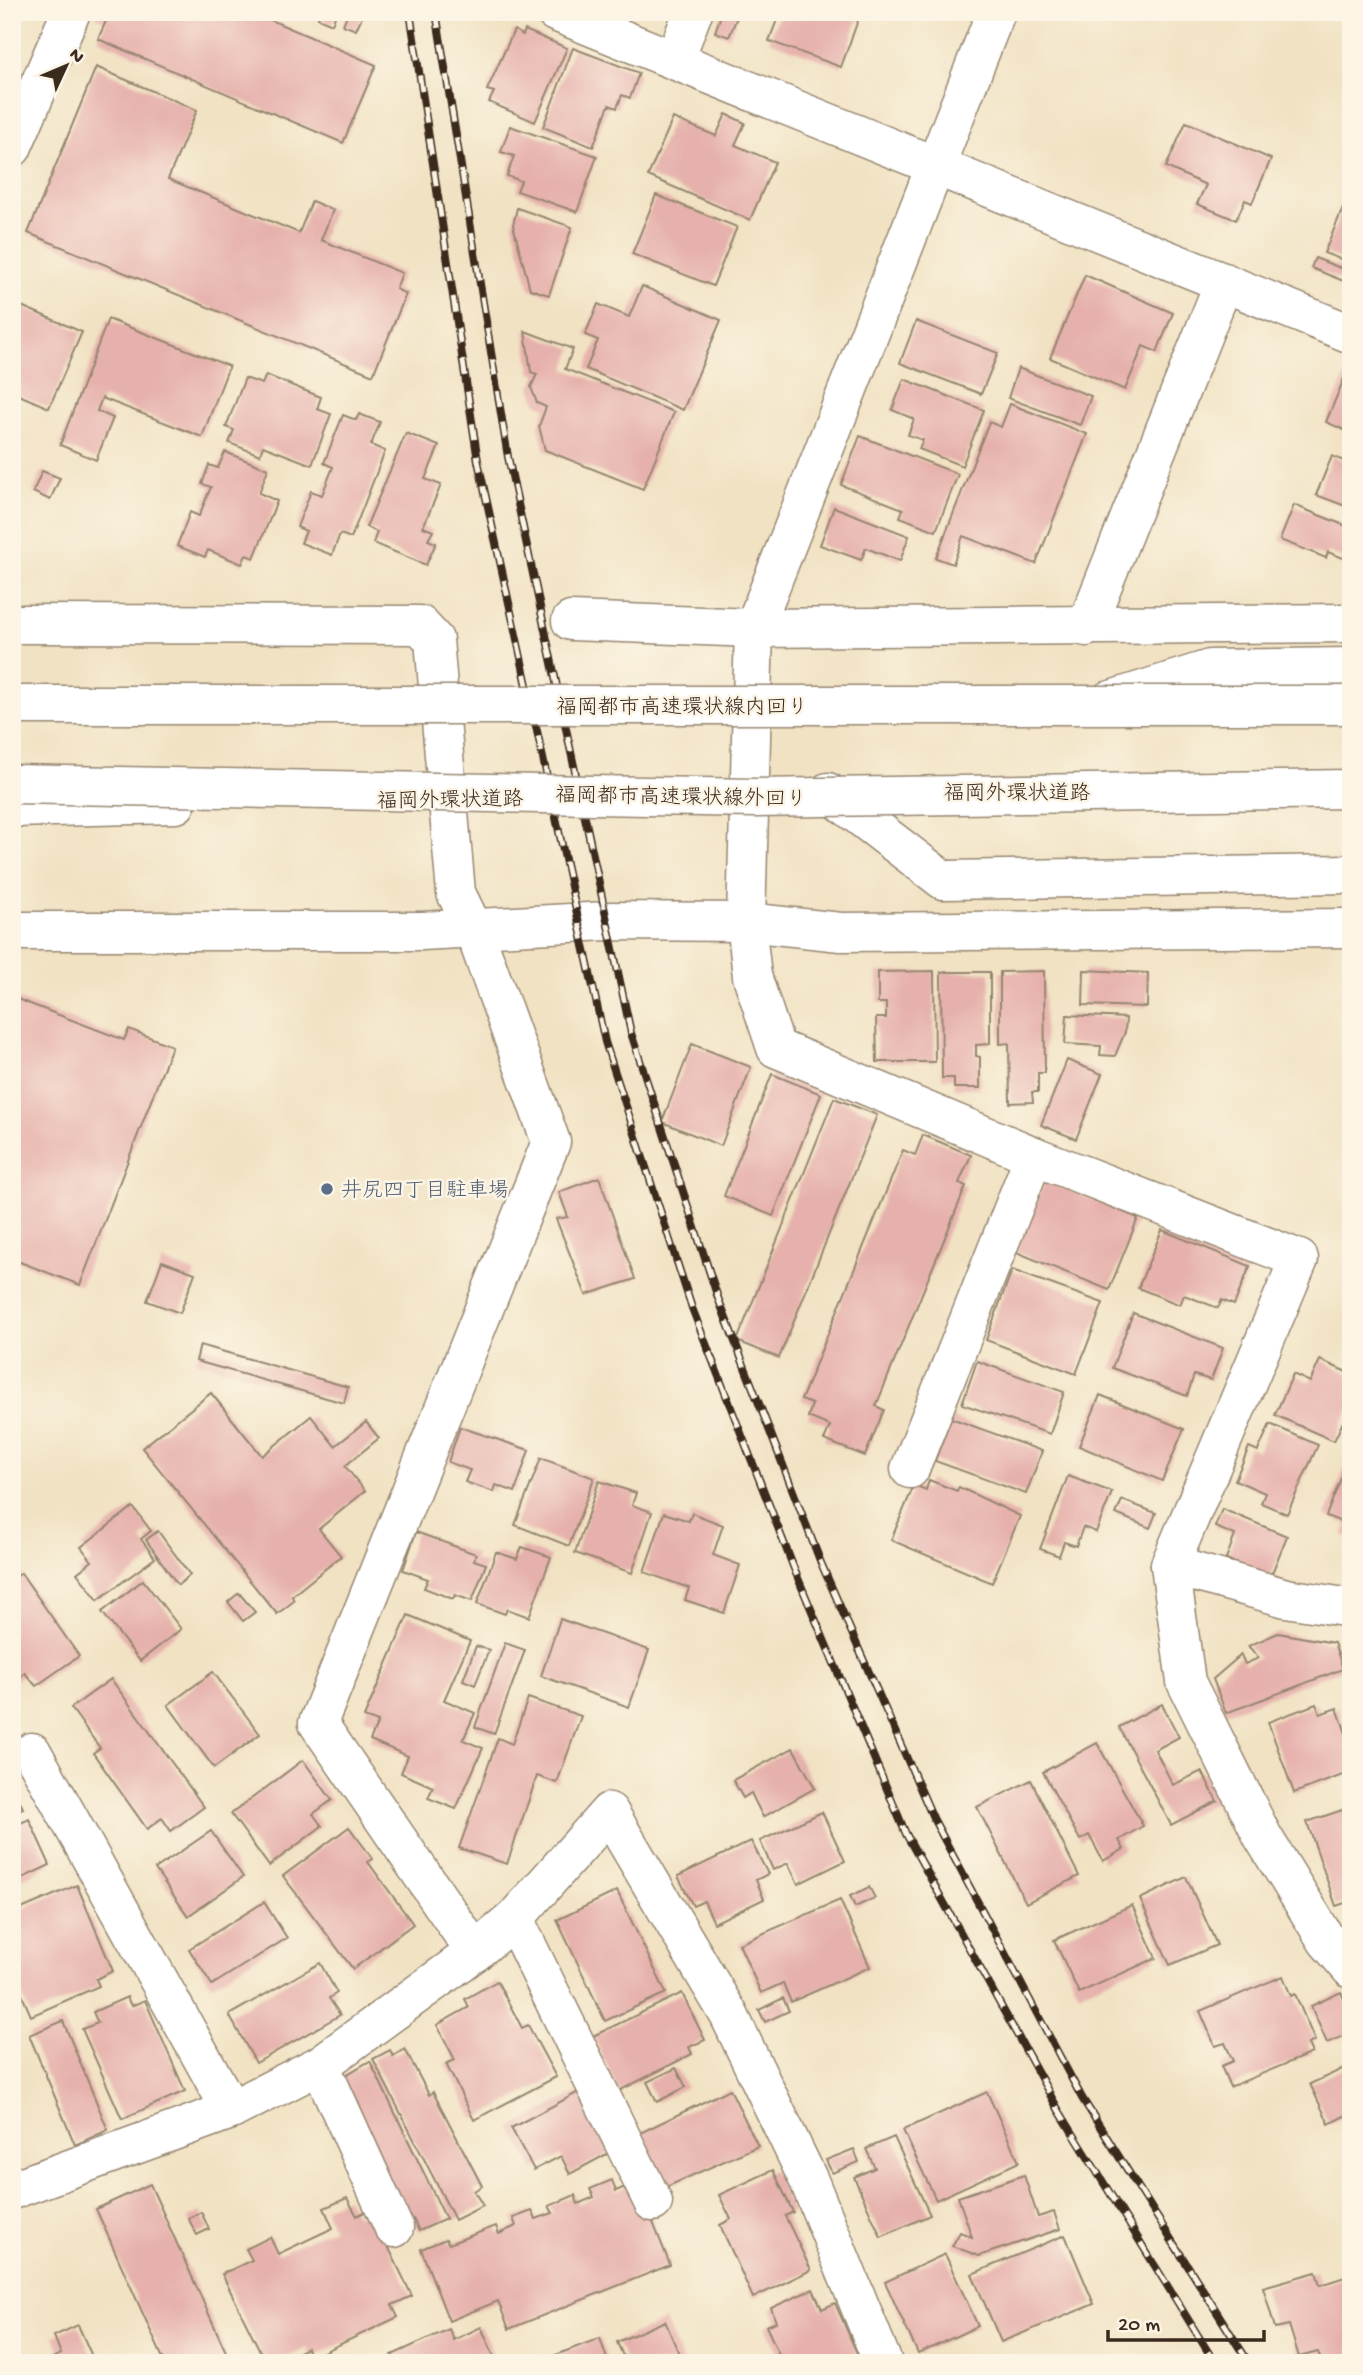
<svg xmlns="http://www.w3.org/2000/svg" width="1363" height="2375" font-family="'Gochi Hand','Klee One',sans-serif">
  <rect width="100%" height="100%" fill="#fcf5e5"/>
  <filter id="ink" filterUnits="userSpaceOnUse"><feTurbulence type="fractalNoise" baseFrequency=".0143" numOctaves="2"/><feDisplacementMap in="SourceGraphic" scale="14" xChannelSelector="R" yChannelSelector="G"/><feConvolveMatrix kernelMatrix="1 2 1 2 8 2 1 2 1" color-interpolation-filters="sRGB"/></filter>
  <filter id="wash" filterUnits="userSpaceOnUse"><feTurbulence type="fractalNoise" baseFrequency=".00686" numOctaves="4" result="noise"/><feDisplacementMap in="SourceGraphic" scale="28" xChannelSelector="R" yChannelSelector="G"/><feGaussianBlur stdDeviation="1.57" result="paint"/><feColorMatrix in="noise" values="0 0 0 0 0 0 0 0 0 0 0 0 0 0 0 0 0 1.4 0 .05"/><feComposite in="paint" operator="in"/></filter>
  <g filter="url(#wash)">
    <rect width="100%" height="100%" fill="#f1e2c3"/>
    <g id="blocks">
      <g fill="#e6b1ac">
        <path d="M 98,12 L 252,12 L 376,65 L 343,143 L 98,39 L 106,21 L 96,17 Z"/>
        <path d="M 320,12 L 337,12 L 332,24 L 318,18 Z"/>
        <path d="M 348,12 L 364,12 L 356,30 L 343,25 Z"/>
        <path d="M 722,12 L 739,12 L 729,37 L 715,32 Z"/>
        <path d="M 780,12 L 861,12 L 841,67 L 769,41 Z"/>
        <path d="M 514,30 L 523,35 L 525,30 L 567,48 L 535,122 L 489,102 L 494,92 L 487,90 Z"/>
        <path d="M 573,48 L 639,73 L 630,98 L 622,95 L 617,108 L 609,105 L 593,147 L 543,127 Z"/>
        <path d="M 96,67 L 197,110 L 168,179 L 299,233 L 312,201 L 333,210 L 321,240 L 402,273 L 396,289 L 406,294 L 373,375 L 28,233 Z"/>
        <path d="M 726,114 L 745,123 L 735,145 L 775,162 L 750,220 L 648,176 L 673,118 L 716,136 Z"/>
        <path d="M 1186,122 L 1271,159 L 1252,203 L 1245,200 L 1236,220 L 1197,204 L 1206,185 L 1166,167 Z"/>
        <path d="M 510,126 L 597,156 L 577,212 L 517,191 L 521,181 L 507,176 L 514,156 L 501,152 Z"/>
        <path d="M 1351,189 L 1351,263 L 1324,253 Z"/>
        <path d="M 656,195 L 737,227 L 713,286 L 632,254 Z"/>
        <path d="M 517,208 L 572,227 L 549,295 L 530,289 L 513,225 Z"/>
        <path d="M 1315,258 L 1351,272 L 1351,284 L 1311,268 Z"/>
        <path d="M 1085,275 L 1173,313 L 1157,352 L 1143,346 L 1125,390 L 1050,358 Z"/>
        <path d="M 642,286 L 721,320 L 683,410 L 586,369 L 598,340 L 585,335 L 598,304 L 629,317 Z"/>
        <path d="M 12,302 L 82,332 L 49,408 L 12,392 Z"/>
        <path d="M 108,319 L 229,366 L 202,437 L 102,398 L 97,411 L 113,418 L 96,460 L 60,445 Z"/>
        <path d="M 916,321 L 998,353 L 981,394 L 900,363 Z"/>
        <path d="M 525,331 L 573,349 L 565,369 L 674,412 L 643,489 L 545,450 L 539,426 L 546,407 L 537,403 L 531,387 L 537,374 L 531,372 Z"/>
        <path d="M 1351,362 L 1351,433 L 1326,422 Z"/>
        <path d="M 1018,368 L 1091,396 L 1080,425 L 1008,398 Z"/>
        <path d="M 266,375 L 321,397 L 317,409 L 331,414 L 312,465 L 263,446 L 260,455 L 229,443 L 234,430 L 226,427 L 245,378 L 262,384 Z"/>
        <path d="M 904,379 L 984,410 L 962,466 L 919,449 L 923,440 L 908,435 L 914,419 L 892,410 Z"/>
        <path d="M 1010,404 L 1087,434 L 1036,564 L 963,536 L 953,564 L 936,558 L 989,422 L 1001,427 Z"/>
        <path d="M 359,414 L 380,422 L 371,445 L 385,451 L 351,538 L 340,534 L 332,555 L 301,543 L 306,531 L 297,527 L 311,491 L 322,495 L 333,467 L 324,463 L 343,415 L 356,420 Z"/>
        <path d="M 406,433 L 439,446 L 425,479 L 441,485 L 423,527 L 433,531 L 428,540 L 436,543 L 426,565 L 373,543 L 377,532 L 366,527 Z"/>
        <path d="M 860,436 L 958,474 L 936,531 L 900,517 L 903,509 L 841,485 Z"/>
        <path d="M 225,452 L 268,469 L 259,493 L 277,501 L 254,558 L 246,555 L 242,564 L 208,550 L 205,557 L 177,546 L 190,512 L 199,516 L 211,487 L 202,484 L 209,465 L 218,468 Z"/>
        <path d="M 1332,456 L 1351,464 L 1351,508 L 1316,495 Z"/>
        <path d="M 42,471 L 60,478 L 50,500 L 33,492 Z"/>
        <path d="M 1294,505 L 1351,528 L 1351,561 L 1328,552 L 1326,558 L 1280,540 Z"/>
        <path d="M 834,507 L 909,536 L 900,561 L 866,548 L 861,560 L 820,545 Z"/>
        <path d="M 1084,970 L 1148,973 L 1147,1007 L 1083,1005 Z"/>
        <path d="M 934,971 L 935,1062 L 877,1062 L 876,1018 L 886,1018 L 886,1003 L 878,1003 L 878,972 Z"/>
        <path d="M 1044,971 L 1045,1073 L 1038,1073 L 1038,1092 L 1032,1092 L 1033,1102 L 1010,1103 L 1009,1043 L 1000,1044 L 1000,972 Z"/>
        <path d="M 941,972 L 990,972 L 990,1044 L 976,1045 L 976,1056 L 980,1057 L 980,1088 L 954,1088 L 954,1078 L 942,1078 Z"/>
        <path d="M 12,997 L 124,1040 L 129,1029 L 172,1046 L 80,1285 L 12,1259 Z"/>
        <path d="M 1067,1015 L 1126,1018 L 1125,1032 L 1115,1056 L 1100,1055 L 1101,1046 L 1065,1044 Z"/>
        <path d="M 692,1044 L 751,1067 L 721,1146 L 662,1122 Z"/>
        <path d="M 1067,1060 L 1102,1074 L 1076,1139 L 1041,1125 Z"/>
        <path d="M 772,1074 L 821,1094 L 773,1216 L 724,1196 Z"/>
        <path d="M 834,1098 L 877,1115 L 779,1358 L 737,1341 Z"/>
        <path d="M 923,1135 L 971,1155 L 959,1183 L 966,1186 L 876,1406 L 884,1410 L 865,1456 L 824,1440 L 830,1426 L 808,1417 L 812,1404 L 801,1400 L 903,1150 L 915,1155 Z"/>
        <path d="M 599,1177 L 635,1279 L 586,1295 L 556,1219 L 568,1217 L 559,1192 Z"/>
        <path d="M 1045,1180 L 1138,1218 L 1109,1290 L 1016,1252 Z"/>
        <path d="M 1162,1230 L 1250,1266 L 1234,1305 L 1222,1300 L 1218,1308 L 1184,1295 L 1180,1305 L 1138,1288 Z"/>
        <path d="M 162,1261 L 195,1273 L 180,1313 L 147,1301 Z"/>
        <path d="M 1012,1270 L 1103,1303 L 1076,1374 L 986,1340 Z"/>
        <path d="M 1133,1313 L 1223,1348 L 1211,1380 L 1194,1375 L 1187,1396 L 1112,1368 Z"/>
        <path d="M 200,1345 L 348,1387 L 344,1403 L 196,1361 Z"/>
        <path d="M 1320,1360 L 1351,1374 L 1351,1405 L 1334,1441 L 1275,1415 L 1293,1374 L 1310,1382 Z"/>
        <path d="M 977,1361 L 1064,1392 L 1050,1434 L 962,1404 Z"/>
        <path d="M 211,1393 L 262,1456 L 311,1416 L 335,1446 L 366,1422 L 379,1438 L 345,1466 L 365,1491 L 319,1529 L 341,1556 L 292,1596 L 294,1601 L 277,1614 L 142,1448 Z"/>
        <path d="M 1100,1395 L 1184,1429 L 1162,1481 L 1079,1446 Z"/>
        <path d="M 951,1418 L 1042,1451 L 1026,1494 L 935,1461 Z"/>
        <path d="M 1270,1424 L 1318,1445 L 1287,1514 L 1261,1503 L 1265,1493 L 1235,1480 L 1249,1447 L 1258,1451 Z"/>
        <path d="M 460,1427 L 529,1450 L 515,1492 L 496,1485 L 494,1492 L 465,1482 L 470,1470 L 448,1462 Z"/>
        <path d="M 1351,1453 L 1351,1537 L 1344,1535 L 1347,1524 L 1326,1516 Z"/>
        <path d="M 541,1458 L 594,1478 L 569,1546 L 515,1525 Z"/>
        <path d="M 1068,1476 L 1112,1492 L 1096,1532 L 1083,1527 L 1076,1546 L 1064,1542 L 1059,1556 L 1040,1549 Z"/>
        <path d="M 929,1480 L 957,1491 L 959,1487 L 1020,1516 L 992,1583 L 891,1540 L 914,1485 L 926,1490 Z"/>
        <path d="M 599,1481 L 636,1493 L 632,1505 L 652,1512 L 632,1573 L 575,1553 Z"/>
        <path d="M 1122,1500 L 1156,1513 L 1150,1528 L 1116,1514 Z"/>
        <path d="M 133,1507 L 151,1531 L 141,1539 L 155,1558 L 98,1600 L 77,1573 L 92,1561 L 81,1547 Z"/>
        <path d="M 1222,1509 L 1287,1536 L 1270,1578 L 1226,1559 L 1235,1535 L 1215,1527 Z"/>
        <path d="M 664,1513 L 689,1521 L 692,1513 L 723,1525 L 713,1555 L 740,1565 L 724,1613 L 685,1600 L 689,1588 L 644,1572 Z"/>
        <path d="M 158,1531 L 190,1575 L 178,1585 L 146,1540 Z"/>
        <path d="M 416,1532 L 476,1554 L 474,1560 L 486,1564 L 472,1601 L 455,1595 L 453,1599 L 424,1588 L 428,1579 L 403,1570 Z"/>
        <path d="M 522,1547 L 551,1557 L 529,1617 L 507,1609 L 505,1614 L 477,1604 L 496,1552 L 517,1559 Z"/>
        <path d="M 21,1573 L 79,1656 L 36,1686 L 25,1673 L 12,1682 L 12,1580 Z"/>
        <path d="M 143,1580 L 181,1629 L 140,1661 L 102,1612 Z"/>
        <path d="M 239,1593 L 255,1612 L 243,1621 L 228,1602 Z"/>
        <path d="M 408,1615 L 470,1641 L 444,1700 L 475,1713 L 463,1740 L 483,1748 L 456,1809 L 428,1798 L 433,1787 L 401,1773 L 408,1756 L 370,1740 L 378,1722 L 364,1717 Z"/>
        <path d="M 560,1619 L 649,1650 L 629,1707 L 541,1676 Z"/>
        <path d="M 1278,1633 L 1334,1643 L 1343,1669 L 1226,1713 L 1213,1679 L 1241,1655 L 1245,1664 L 1259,1658 L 1248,1646 Z"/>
        <path d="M 505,1643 L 525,1650 L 494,1734 L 475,1727 Z"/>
        <path d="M 476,1646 L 489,1650 L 475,1685 L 463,1680 Z"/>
        <path d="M 213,1672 L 260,1734 L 214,1768 L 168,1705 Z"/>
        <path d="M 111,1679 L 204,1807 L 171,1831 L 162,1818 L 147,1829 L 93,1753 L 100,1748 L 71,1708 Z"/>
        <path d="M 528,1698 L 581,1716 L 557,1783 L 537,1776 L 507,1864 L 459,1848 L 498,1738 L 512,1744 Z"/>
        <path d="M 1162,1704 L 1179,1737 L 1155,1750 L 1173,1785 L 1202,1771 L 1217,1801 L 1171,1825 L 1119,1727 Z"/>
        <path d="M 1316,1704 L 1320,1714 L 1337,1708 L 1346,1733 L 1351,1731 L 1351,1772 L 1294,1793 L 1268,1722 Z"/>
        <path d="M 1097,1743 L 1143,1826 L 1119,1840 L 1124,1849 L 1103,1861 L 1089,1835 L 1080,1840 L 1043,1772 Z"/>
        <path d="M 793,1748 L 815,1788 L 763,1817 L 751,1793 L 743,1798 L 733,1780 Z"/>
        <path d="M 303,1760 L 332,1800 L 313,1814 L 322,1826 L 269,1866 L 231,1814 Z"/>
        <path d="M 1031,1780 L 1079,1876 L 1026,1903 L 977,1807 Z"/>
        <path d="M 12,1785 L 23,1808 L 12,1813 Z"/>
        <path d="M 1351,1807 L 1351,1901 L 1336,1906 L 1307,1822 Z"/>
        <path d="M 822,1812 L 845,1861 L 798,1884 L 788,1863 L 773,1870 L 760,1841 Z"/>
        <path d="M 29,1819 L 50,1865 L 12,1883 L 12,1827 Z"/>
        <path d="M 349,1827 L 373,1859 L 368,1862 L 413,1924 L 353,1969 L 283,1876 Z"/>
        <path d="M 211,1831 L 243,1877 L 188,1916 L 155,1869 Z"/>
        <path d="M 751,1841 L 768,1874 L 756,1880 L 764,1899 L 714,1923 L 704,1901 L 693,1906 L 678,1876 Z"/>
        <path d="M 1186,1877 L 1217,1945 L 1170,1965 L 1140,1899 Z"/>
        <path d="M 77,1885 L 113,1971 L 96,1979 L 99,1986 L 31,2016 L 12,1972 L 12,1913 Z"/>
        <path d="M 869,1887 L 875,1898 L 855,1907 L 850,1896 Z"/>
        <path d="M 617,1891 L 666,1993 L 605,2021 L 557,1920 Z"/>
        <path d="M 840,1900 L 870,1967 L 791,2002 L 783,1983 L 761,1993 L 739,1944 Z"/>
        <path d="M 264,1902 L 287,1938 L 212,1985 L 189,1949 Z"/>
        <path d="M 1132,1905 L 1156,1958 L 1079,1993 L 1054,1940 Z"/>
        <path d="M 320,1963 L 337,1993 L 329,1998 L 340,2015 L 256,2063 L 229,2015 Z"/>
        <path d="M 1283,1976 L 1291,1996 L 1295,1994 L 1315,2041 L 1308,2044 L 1312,2053 L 1230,2087 L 1221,2066 L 1233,2061 L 1225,2043 L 1215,2046 L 1200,2011 Z"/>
        <path d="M 497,1981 L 522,2028 L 528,2025 L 556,2077 L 474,2120 L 446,2064 L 455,2060 L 437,2025 L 469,2007 L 465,1999 Z"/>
        <path d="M 1341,1992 L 1351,2015 L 1351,2033 L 1327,2043 L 1311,2006 Z"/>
        <path d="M 682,1993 L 705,2040 L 689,2047 L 692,2054 L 619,2091 L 593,2036 Z"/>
        <path d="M 127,1997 L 131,2006 L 145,2000 L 185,2091 L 122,2119 L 82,2029 L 98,2023 L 93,2012 Z"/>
        <path d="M 783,1998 L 789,2011 L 765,2022 L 759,2010 Z"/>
        <path d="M 63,2021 L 108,2130 L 75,2145 L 29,2035 Z"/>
        <path d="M 405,2049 L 429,2095 L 433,2092 L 482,2186 L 474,2191 L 483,2206 L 455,2220 L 373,2059 L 390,2050 L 393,2056 Z"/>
        <path d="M 370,2061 L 446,2219 L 419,2231 L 413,2219 L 403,2223 L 337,2080 Z"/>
        <path d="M 1351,2065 L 1351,2120 L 1348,2114 L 1329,2124 L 1310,2084 Z"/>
        <path d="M 676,2068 L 686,2087 L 657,2102 L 647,2082 Z"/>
        <path d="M 588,2087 L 620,2147 L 570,2174 L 561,2156 L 534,2170 L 511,2128 Z"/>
        <path d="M 730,2089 L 758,2146 L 664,2188 L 638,2134 Z"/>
        <path d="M 987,2092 L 1019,2162 L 936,2200 L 903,2130 Z"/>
        <path d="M 894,2137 L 930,2215 L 881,2237 L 854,2177 L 875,2168 L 866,2149 Z"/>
        <path d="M 854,2149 L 859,2162 L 832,2173 L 826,2160 Z"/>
        <path d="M 773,2170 L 793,2212 L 785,2216 L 811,2270 L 753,2298 L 720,2225 L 731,2219 L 719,2195 Z"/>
        <path d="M 1024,2175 L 1038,2217 L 1054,2212 L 1060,2229 L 979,2256 L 952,2246 L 960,2232 L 972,2237 L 958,2197 Z"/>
        <path d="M 612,2180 L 616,2191 L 637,2182 L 670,2265 L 509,2329 L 498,2301 L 449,2321 L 421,2249 L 446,2239 L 449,2244 L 496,2226 L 499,2234 L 516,2226 L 513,2218 L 532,2211 L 536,2219 L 553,2213 L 549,2206 L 575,2195 L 578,2204 L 594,2197 L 590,2189 Z"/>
        <path d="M 150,2184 L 231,2363 L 165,2363 L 96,2209 Z"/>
        <path d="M 347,2198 L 357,2216 L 370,2209 L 412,2296 L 392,2305 L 398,2317 L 311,2358 L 307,2348 L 275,2363 L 266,2363 L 222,2274 L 252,2260 L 246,2249 L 270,2237 L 278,2254 L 333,2228 L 324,2208 Z"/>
        <path d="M 201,2212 L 209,2229 L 197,2235 L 188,2218 Z"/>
        <path d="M 1065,2235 L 1094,2304 L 1001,2342 L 972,2274 Z"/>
        <path d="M 945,2254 L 978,2326 L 918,2354 L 885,2282 Z"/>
        <path d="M 1316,2272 L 1320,2285 L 1351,2275 L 1351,2363 L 1322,2363 L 1318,2352 L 1299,2357 L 1289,2325 L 1275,2328 L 1263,2287 Z"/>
        <path d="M 813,2289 L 822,2309 L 835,2303 L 860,2360 L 853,2363 L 783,2363 L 766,2326 L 776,2322 L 771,2308 Z"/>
        <path d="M 665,2321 L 683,2363 L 626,2363 L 617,2342 Z"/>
        <path d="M 78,2325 L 95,2363 L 42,2363 L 61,2354 L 54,2336 Z"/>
        <path d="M 481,2327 L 497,2363 L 396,2363 L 392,2355 L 449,2329 L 454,2340 Z"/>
        <path d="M 600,2338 L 607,2359 L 597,2363 L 535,2363 Z"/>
      </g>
    </g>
  </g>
  <g filter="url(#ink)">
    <use href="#blocks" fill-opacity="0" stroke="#968670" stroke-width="2"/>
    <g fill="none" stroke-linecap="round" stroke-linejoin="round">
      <g stroke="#968670" stroke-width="41">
        <g id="minor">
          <path d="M 555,12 L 1351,334"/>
          <path d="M 996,12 L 754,628 L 746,922 L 752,976 L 776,1048 L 1034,1156 L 1299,1259 L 1170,1565 L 1186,1682 L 1263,1837 L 1327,1941 L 1351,1969"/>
          <path d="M 675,59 L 693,12"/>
          <path d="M 12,148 L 71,12"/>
          <path d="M 571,621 L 754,628 L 1351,623"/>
          <path d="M 12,624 L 420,625 L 434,640 L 456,893 L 474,930 L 551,1142 L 318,1723 L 475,1952"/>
          <path d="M 1086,627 L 1224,282"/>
          <path d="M 12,931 L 422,931 L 607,921 L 746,922 L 841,932 L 1351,928"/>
          <path d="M 910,1469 L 1034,1156"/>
          <path d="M 1170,1565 L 1286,1598 L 1351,1608"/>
          <path d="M 32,1752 L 231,2110"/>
          <path d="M 514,1919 L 653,2202"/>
          <path d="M 320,2065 L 394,2228"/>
          <path d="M 12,2190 L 231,2110 L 320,2065 L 475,1952 L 514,1919 L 609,1812 L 729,2015 L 809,2181 L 883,2363"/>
        </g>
      </g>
      <g stroke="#968670" stroke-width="41">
        <g id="highway">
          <path d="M 1108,701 L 1210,669 L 1351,667"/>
          <path d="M 828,792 L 943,880 L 1351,874"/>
          <path d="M 12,808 L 176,804"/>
        </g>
      </g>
      <use href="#minor" stroke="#fff" stroke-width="38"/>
      <use href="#highway" stroke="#fff" stroke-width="38"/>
      <g stroke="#3b2a1e" stroke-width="8">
        <g id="rail">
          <path d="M 410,12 L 478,461 L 605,1042 L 692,1308 L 795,1571 L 906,1834 L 1058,2109 L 1215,2363"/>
          <path d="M 436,12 L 508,457 L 631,1033 L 718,1298 L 821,1563 L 934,1820 L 1082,2098 L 1249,2363"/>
        </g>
      </g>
      <use href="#rail" stroke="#fcf5e5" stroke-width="5" stroke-dasharray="16" stroke-linecap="butt"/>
      <g stroke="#968670" stroke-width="41" stroke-linecap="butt">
        <g id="highway-bridge">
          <path d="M 12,705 L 1351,705"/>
          <path d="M 12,784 L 755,798 L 1351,789"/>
        </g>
      </g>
      <use href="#highway-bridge" stroke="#fff" stroke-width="38"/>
    </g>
  </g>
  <circle fill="#5c6f8a" stroke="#fcf5e5" stroke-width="2.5" cx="327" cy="1189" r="7"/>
  <g text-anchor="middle" stroke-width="5" stroke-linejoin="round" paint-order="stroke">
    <g font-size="21" fill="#3b2a1e" stroke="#fcf5e5">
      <text x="682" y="713">福岡都市高速環状線内回り</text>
      <text x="1017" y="799">福岡外環状道路</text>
      <text transform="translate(681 796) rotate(1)" y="7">福岡都市高速環状線外回り</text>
      <text transform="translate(450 799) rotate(-1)" y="7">福岡外環状道路</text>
    </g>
    <g font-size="21" fill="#4e5e75" stroke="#fcf5e5" text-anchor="start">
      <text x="341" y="1196">井尻四丁目駐車場</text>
    </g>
  </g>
  <rect width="1363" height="2375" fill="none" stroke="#fcf5e5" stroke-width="42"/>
  <g transform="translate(66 66) rotate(46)" stroke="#fcf5e5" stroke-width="5" paint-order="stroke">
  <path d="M0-5L12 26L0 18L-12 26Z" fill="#3b2a1e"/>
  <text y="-10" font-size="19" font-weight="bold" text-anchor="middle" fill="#3b2a1e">N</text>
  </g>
  <path d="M1108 2330v10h156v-10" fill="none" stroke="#3b2a1e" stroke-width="3.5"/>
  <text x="1118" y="2330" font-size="21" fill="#3b2a1e" stroke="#fcf5e5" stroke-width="5" paint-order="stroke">20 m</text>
</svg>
